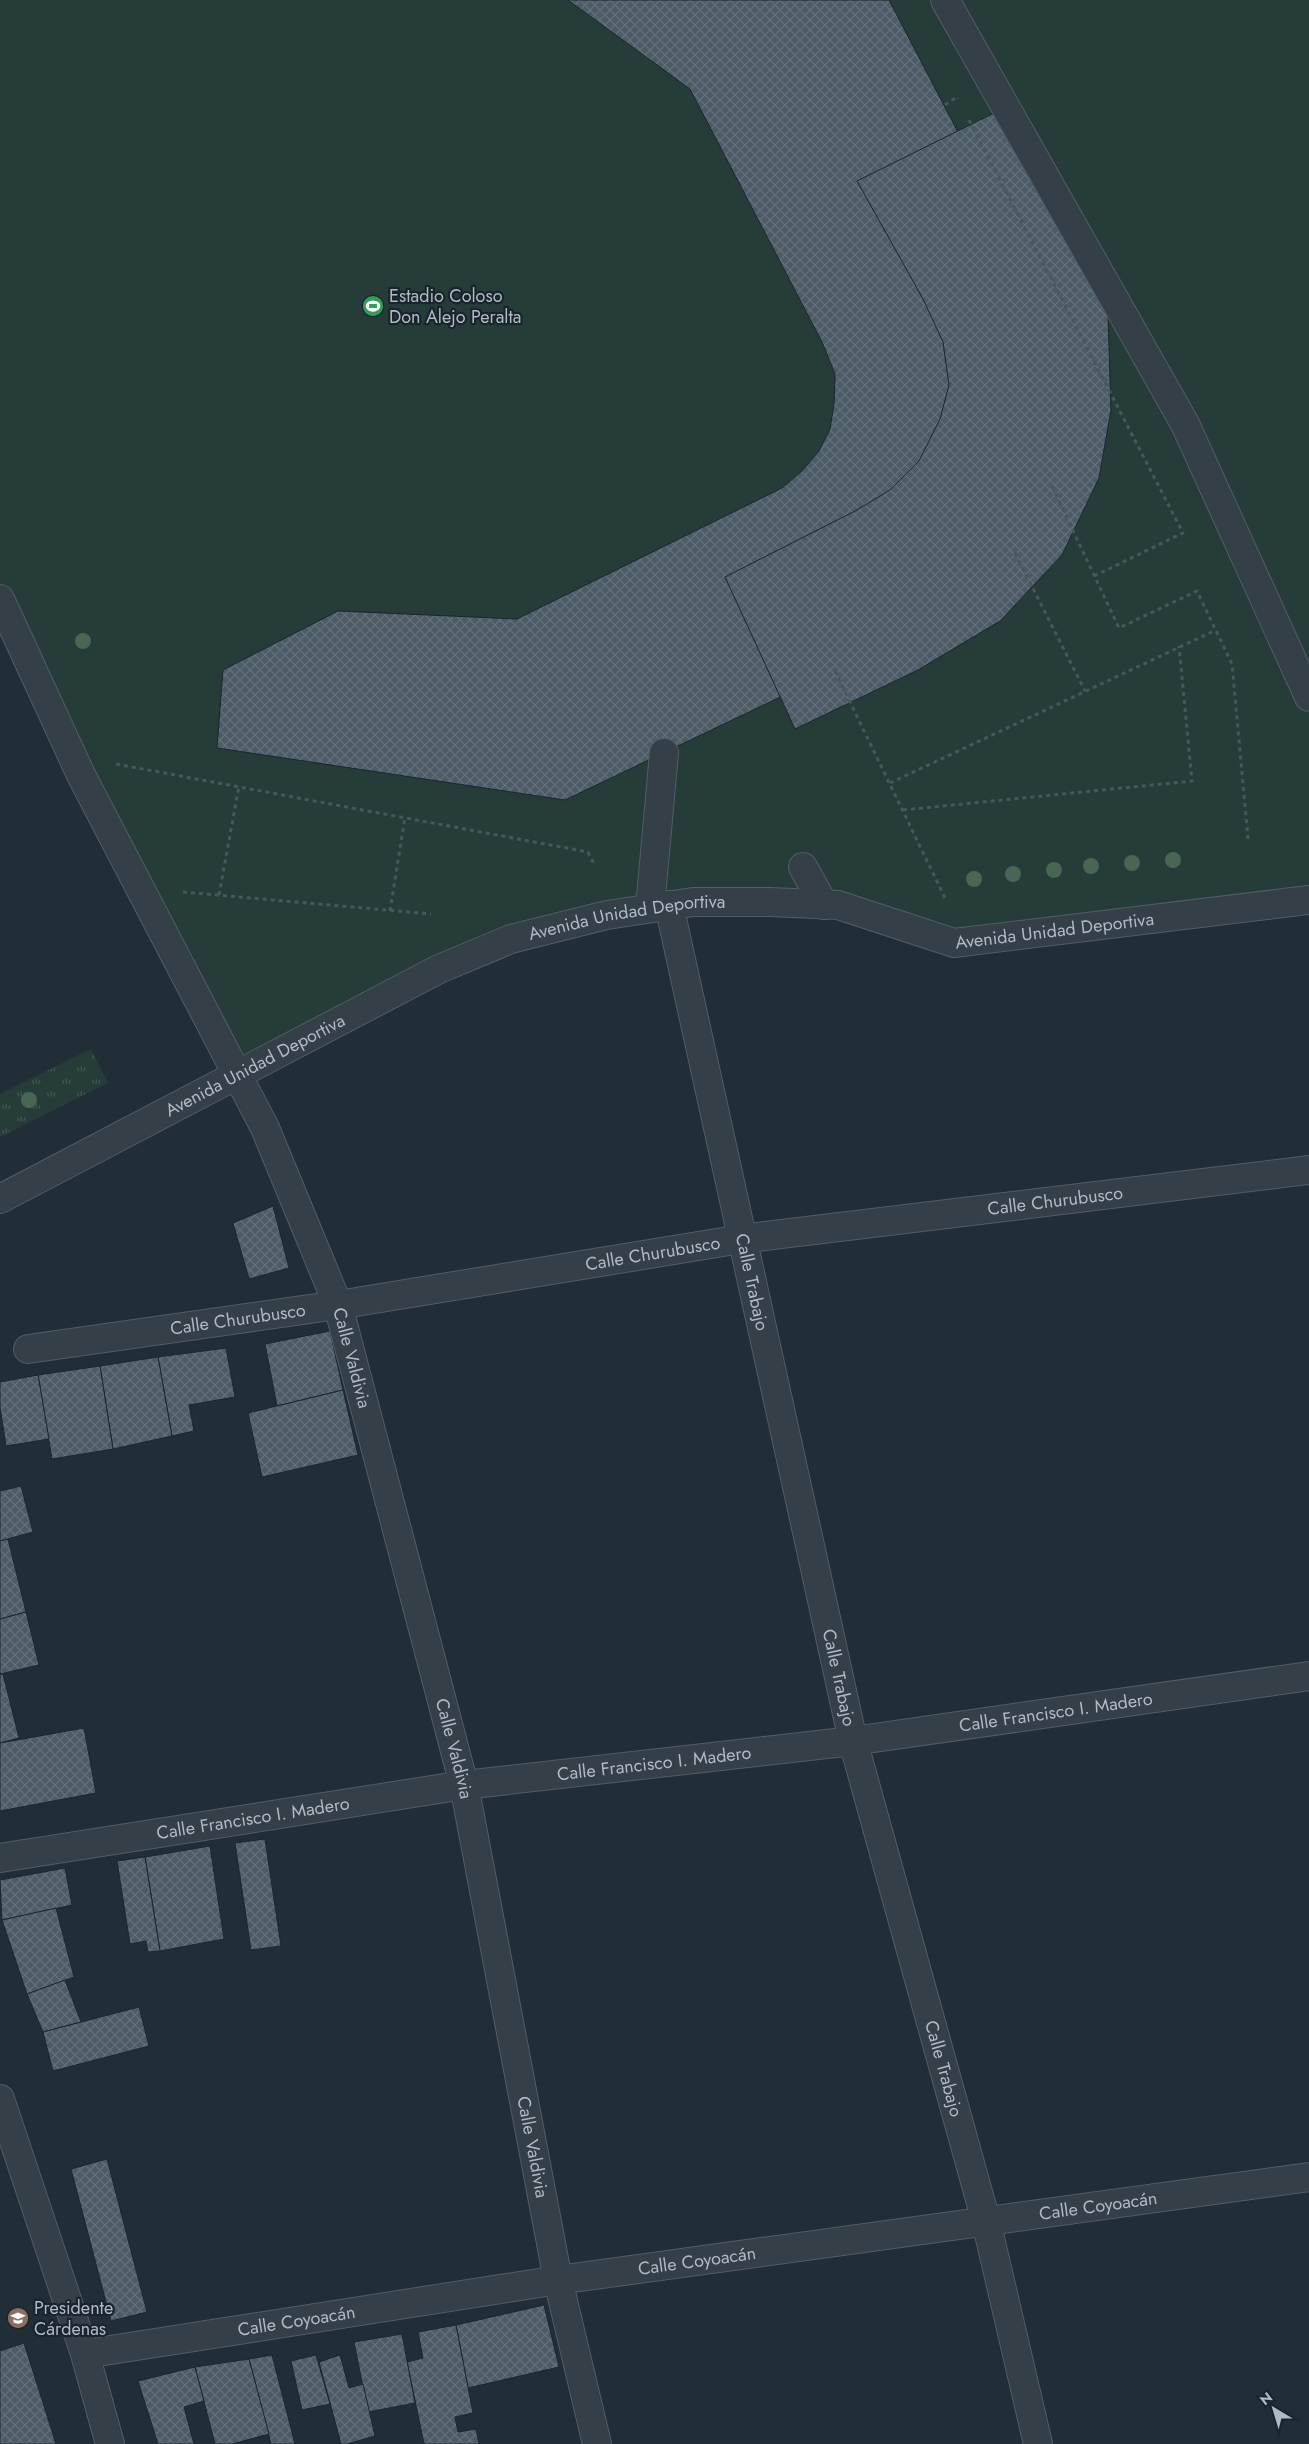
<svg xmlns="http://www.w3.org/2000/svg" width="1309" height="2444" font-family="Jost,sans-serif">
  <defs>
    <pattern id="grass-tufts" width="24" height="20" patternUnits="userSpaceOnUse" patternTransform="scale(1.25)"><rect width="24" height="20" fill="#263c39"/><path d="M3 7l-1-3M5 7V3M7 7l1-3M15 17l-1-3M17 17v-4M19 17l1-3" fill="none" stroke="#435654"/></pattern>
    <pattern id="building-cross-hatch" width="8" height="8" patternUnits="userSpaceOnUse" patternTransform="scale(1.25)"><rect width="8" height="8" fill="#4c5b66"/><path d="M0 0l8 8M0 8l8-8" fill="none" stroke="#63707a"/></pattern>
  </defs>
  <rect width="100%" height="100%" fill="#212e37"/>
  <path fill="url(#grass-tufts)" d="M 91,1049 L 108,1083 L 0,1137 L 0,1094 Z"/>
  <path fill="#263c39" d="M 0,0 L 1309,0 L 1309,900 L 954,943 L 769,902 L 511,939 L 236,1075 L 0,599 Z"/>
  <g fill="url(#building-cross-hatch)" stroke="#1c262e">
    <path d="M 568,0 L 889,0 L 1067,341 L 1074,391 L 1063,461 L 1021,548 L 974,594 L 908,636 L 565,800 L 217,748 L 223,670 L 338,611 L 517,619 L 782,488 L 802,471 L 819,451 L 830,429 L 834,404 L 835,374 L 822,342 L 690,89 Z"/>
    <path d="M 998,111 L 1108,316 L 1111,410 L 1099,478 L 1062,555 L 1000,621 L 918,670 L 795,729 L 725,577 L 857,510 L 890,490 L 919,461 L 940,419 L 949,385 L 943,342 L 923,299 L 857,181 Z"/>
    <path d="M 273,1206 L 289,1268 L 249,1279 L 233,1223 Z"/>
    <path d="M 330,1331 L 343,1390 L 277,1406 L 265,1344 Z"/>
    <path d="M 226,1348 L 235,1397 L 189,1405 L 194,1431 L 172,1436 L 158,1357 Z"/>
    <path d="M 158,1357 L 172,1436 L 113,1449 L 100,1366 Z"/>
    <path d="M 100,1366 L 113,1449 L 52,1459 L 38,1375 Z"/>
    <path d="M 38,1375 L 49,1439 L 6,1446 L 0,1407 L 0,1382 Z"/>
    <path d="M 343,1390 L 358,1455 L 262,1477 L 248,1413 Z"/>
    <path d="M 21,1486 L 33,1532 L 0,1541 L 0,1491 Z"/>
    <path d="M 8,1539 L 26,1612 L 0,1619 L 0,1541 Z"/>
    <path d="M 26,1612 L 39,1665 L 0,1674 L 0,1619 Z"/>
    <path d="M 0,1674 L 3,1674 L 19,1738 L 0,1743 Z"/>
    <path d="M 84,1728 L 96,1793 L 0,1811 L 0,1743 Z"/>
    <path d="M 265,1839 L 281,1946 L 251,1950 L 235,1843 Z"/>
    <path d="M 210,1846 L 224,1939 L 160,1951 L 145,1857 Z"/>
    <path d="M 145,1857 L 160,1951 L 148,1952 L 146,1941 L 130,1944 L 117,1861 Z"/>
    <path d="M 65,1868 L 72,1905 L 2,1920 L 0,1880 Z"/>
    <path d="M 56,1908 L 74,1977 L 27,1994 L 2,1920 Z"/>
    <path d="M 65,1980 L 81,2022 L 43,2032 L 27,1994 Z"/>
    <path d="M 139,2007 L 149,2046 L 53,2071 L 43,2032 Z"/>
    <path d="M 107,2159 L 147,2312 L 111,2321 L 71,2169 Z"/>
    <path d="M 544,2305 L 559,2367 L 468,2388 L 456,2325 Z"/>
    <path d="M 456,2325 L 473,2413 L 455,2417 L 458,2432 L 476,2429 L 479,2444 L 424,2444 L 407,2362 L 423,2358 L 418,2332 Z"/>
    <path d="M 402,2334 L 415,2403 L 368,2412 L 354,2342 Z"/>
    <path d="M 24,2343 L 56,2444 L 0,2444 L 0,2351 Z"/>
    <path d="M 272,2355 L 295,2444 L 271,2444 L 249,2359 Z"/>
    <path d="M 316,2355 L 330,2404 L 302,2410 L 291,2361 Z"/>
    <path d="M 340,2355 L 349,2388 L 363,2384 L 375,2436 L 347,2444 L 341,2444 L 319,2362 Z"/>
    <path d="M 249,2359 L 269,2434 L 232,2444 L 215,2444 L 195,2367 Z"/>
    <path d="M 195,2367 L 204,2401 L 184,2407 L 194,2444 L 158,2444 L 138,2381 Z"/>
  </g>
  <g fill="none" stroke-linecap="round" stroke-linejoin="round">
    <g stroke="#525d65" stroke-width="30">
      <g id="minor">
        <path d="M 945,0 L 1185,424 L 1309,697"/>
        <path id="s1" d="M 0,599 L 81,775 L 265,1128 L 338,1305 L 464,1785 L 558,2280 L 597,2444"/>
        <path d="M 803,867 L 824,905"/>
        <path id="s2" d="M 669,905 L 853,1741 L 986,2221 L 1038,2444"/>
        <path d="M 650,908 L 664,753"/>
        <path id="s3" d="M 0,1199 L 439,969 L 511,939 L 607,915 L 693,902 L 769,902 L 838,905 L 954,943 L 1309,900"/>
        <path id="s4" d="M 28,1349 L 338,1305 L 741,1239 L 1309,1170"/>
        <path id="s5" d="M 0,1858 L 464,1785 L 853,1741 L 1309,1676"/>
        <path d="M 0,2099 L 85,2354 L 110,2444"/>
        <path id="s6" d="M 85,2354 L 558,2280 L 1309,2177"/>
      </g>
    </g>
    <g stroke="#445958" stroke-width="3" stroke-dasharray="4 4" stroke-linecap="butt">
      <path d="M 945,105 L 957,97 L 958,99"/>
      <path d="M 969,120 L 1183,533 L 1094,576"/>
      <path d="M 1052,486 L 1119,628 L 1197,591 L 1232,664 L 1248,839"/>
      <path d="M 1015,553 L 1085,691"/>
      <path d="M 835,671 L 946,900"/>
      <path d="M 116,764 L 588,852 L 595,866"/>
      <path d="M 890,783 L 1216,630"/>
      <path d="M 903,810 L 1192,781 L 1179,646"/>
      <path d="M 183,892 L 431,914"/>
      <path d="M 219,895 L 239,786"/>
      <path d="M 390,911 L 405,817"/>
    </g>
    <use href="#minor" stroke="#343f48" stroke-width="28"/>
  </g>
  <g fill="#486653">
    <circle cx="83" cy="641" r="8"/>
    <circle cx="1173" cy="860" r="8"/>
    <circle cx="1132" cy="863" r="8"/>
    <circle cx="1091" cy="866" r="8"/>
    <circle cx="1054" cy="870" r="8"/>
    <circle cx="1013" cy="874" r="8"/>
    <circle cx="974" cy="879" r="8"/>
    <circle cx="29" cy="1100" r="8"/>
  </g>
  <defs>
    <g id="stadium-disc" transform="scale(1.125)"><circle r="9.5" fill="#2e9e5b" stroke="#1a242c"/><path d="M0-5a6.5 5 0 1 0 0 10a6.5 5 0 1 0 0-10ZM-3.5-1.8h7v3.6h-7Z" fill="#fff"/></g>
    <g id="school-disc" transform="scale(1.125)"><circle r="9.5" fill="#8d6e63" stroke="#1a242c"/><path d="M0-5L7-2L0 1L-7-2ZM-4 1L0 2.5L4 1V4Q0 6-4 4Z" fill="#fff"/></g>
  </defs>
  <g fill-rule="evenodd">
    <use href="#stadium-disc" x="373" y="306"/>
    <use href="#school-disc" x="18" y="2318"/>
  </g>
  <g text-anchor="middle" stroke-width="4.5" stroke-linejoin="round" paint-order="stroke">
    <g font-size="18" fill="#afbac4" stroke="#1a242c" text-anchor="start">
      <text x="389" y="302">Estadio Coloso<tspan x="389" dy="21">Don Alejo Peralta</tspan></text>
      <text x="34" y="2314">Presidente<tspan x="34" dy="21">Cárdenas</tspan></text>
    </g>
    <g font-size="18" fill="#afbac4" stroke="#1a242c">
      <text dy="6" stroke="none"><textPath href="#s3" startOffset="692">Avenida Unidad Deportiva</textPath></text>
      <text dy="6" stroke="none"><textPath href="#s3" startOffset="1128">Avenida Unidad Deportiva</textPath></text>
      <text dy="6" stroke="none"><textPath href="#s3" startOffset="288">Avenida Unidad Deportiva</textPath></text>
      <text dy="6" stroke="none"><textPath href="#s4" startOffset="1038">Calle Churubusco</textPath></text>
      <text dy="6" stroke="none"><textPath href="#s4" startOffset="632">Calle Churubusco</textPath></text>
      <text dy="6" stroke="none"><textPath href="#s2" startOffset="386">Calle Trabajo</textPath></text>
      <text dy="6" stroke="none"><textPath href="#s4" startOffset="212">Calle Churubusco</textPath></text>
      <text dy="6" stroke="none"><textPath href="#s1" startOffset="838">Calle Valdivia</textPath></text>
      <text dy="6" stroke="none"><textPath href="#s2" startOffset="791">Calle Trabajo</textPath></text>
      <text dy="6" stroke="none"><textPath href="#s5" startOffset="1066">Calle Francisco I. Madero</textPath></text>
      <text dy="6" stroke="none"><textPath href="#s1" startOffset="1242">Calle Valdivia</textPath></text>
      <text dy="6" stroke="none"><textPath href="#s5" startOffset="661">Calle Francisco I. Madero</textPath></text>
      <text dy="6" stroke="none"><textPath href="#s5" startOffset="256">Calle Francisco I. Madero</textPath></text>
      <text dy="6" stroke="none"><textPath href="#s2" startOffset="1196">Calle Trabajo</textPath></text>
      <text dy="6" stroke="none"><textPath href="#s1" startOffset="1648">Calle Valdivia</textPath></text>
      <text dy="6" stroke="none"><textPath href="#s6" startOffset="1024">Calle Coyoacán</textPath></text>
      <text dy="6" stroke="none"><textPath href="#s6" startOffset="619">Calle Coyoacán</textPath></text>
      <text dy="6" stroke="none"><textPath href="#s6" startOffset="214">Calle Coyoacán</textPath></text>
    </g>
  </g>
  <g transform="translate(1274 2409) rotate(322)" stroke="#1a242c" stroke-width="4" paint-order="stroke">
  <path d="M0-4L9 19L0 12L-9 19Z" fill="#afbac4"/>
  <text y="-8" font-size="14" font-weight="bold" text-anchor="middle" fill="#afbac4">N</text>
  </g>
</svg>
